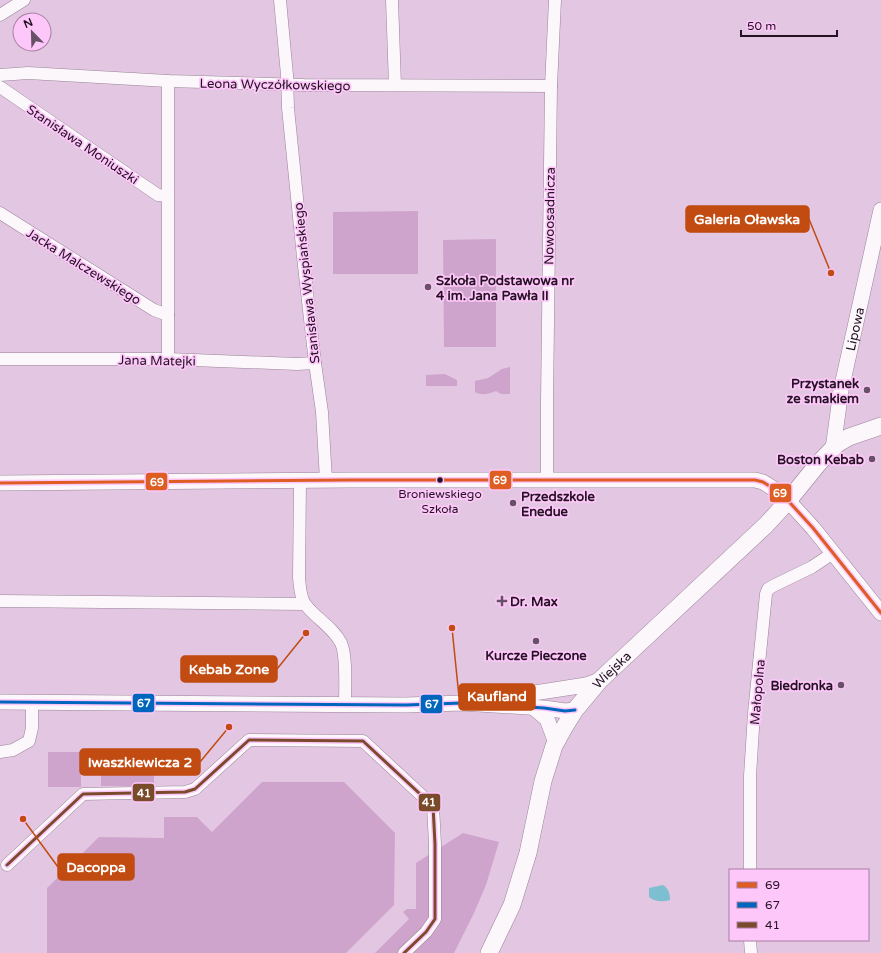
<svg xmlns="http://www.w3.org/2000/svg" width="881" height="953" font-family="'Varela Round',sans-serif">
  <rect width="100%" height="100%" fill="#e3c7e2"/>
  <g fill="#cfa4cc">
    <path d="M 418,211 L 418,274 L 333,274 L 333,212 Z"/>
    <path d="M 496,239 L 496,347 L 444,347 L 443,240 Z"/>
    <path d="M 510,367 L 510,394 L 501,394 L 496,391 C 489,394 481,396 475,392 L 475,381 L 488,378 L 502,369 Z"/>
    <path d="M 445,374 L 457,380 L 457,386 L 426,386 L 426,375 Z"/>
    <rect x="48" y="752" width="33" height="35"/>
    <rect x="101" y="752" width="53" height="34"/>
    <path d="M 262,782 L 344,782 L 395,833 L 394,905 L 346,953 L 47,953 L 47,888 L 99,837 L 164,838 L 164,817 L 197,817 L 212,832 Z"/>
    <path d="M 463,833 L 499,842 L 486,885 L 474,913 L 454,953 L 375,953 L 409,919 L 403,912 L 407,909 L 416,909 L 416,863 Z"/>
  </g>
  <path fill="#7dbed1" d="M 663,885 C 668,888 670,893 670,900 C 663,902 655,902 649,897 L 649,888 Z"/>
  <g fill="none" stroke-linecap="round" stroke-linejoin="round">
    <g stroke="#998398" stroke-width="13">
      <g id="minor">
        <path d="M 280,0 L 287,75 L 288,108 L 303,257 L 315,363 L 322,412 L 326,480"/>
        <path d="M 392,0 L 395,85"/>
        <path d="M 0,15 L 24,0"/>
        <path d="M 0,75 L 28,73 L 168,81 L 304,85 L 551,86"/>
        <path d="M 0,87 L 158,195 L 167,196"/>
        <path d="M 0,213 L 154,310 L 168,315"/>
        <path d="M 0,359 L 168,359 L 297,364 L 315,363"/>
        <path d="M 168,359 L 168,81"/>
        <path d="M 547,480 L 547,401 L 551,86 L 555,0"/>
        <path d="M 300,482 L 299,578 C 300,586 300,597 305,604 C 315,618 333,627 341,643 C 347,656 345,689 345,704"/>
        <path d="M 0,601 L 304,604"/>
        <path d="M 0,752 L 13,750 L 29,741 L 32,728 L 32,702"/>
        <path d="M 7,865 L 83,794 L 185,792 L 195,789 L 249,740 L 363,741 L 433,806 L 435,844 L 435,919 L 426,932 L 404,953"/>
        <path d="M 750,870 L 750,776 L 754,713 L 766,594 L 768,589 L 773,586 L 812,567 L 833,553"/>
        <path d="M 750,940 L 751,953"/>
      </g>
    </g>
    <g stroke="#998398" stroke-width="16">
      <g id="tertiary">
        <path id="s1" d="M 833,449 L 841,390 L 881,210"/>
        <path d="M 0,483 L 349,480 L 755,480 L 763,482 L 782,494 L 813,528 L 881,613"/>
        <path d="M 495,699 L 586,685 L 600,680"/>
        <path d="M 0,702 L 406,705 L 462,703 L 544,708 L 565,711 L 575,710"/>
        <path d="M 534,708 L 547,719 L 556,743"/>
      </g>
    </g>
    <g stroke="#998398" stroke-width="18">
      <g id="secondary">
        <path id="s2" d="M 489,953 L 512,905 L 528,853 L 543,781 L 554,746 L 565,726 L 575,710 L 600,680 L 766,525 L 788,501 L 818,464 L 837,444 L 849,437 L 881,426"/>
      </g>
    </g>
    <use href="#minor" stroke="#fbf7fb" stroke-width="12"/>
    <use href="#tertiary" stroke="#fbf7fb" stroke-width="15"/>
    <use href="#secondary" stroke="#fbf7fb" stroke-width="17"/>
    <g stroke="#fec7f9" stroke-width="6">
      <path id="bus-1" d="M 0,483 L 349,480 L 755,480 L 763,482 L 782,494 L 813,528 L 881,613"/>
    </g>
    <g stroke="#fec7f9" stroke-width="6">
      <path id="bus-2" d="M 0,702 L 406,705 L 462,703 L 544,708 L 565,711 L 575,710"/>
    </g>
    <g stroke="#fec7f9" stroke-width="6">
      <path id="bus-3" d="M 7,865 L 83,794 L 185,792 L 195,789 L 249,740 L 363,741 L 433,806 L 435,844 L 435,919 L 426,932 L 404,953"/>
    </g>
    <use href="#bus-1" stroke="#dd5d22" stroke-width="3"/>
    <use href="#bus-2" stroke="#0065bd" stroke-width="3"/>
    <use href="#bus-3" stroke="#7a4b2a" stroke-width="3"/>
  </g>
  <g fill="#675166" stroke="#fec7f9" stroke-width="1.5">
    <circle cx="428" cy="287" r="4"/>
    <circle cx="867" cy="390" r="4"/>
    <circle cx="872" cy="459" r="4"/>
    <circle cx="513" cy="503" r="4"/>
    <path d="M500 595h4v4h4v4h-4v4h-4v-4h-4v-4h4z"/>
    <circle cx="536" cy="641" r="4"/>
    <circle cx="841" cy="685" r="4"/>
  </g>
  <circle fill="#241123" stroke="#fec7f9" stroke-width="1.5" cx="440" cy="480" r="3.5"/>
  <g text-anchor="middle" stroke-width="3.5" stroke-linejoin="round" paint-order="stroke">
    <g font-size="12" fill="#241123" stroke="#fec7f9">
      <text x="440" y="498">Broniewskiego<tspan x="440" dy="15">Szkoła</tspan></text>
    </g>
    <g font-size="13" fill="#241123" stroke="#fec7f9">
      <text transform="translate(275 84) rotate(1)" y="5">Leona Wyczółkowskiego</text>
      <text transform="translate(83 144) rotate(34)" y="5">Stanisława Moniuszki</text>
      <text transform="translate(549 216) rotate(-89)" y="5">Nowoosadnicza</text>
      <text transform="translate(84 266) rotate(32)" y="5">Jacka Malczewskiego</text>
      <text transform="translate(306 283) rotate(-96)" y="5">Stanisława Wyspiańskiego</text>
      <text dy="5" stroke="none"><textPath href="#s1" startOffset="122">Lipowa</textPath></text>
      <text transform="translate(157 360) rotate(1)" y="5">Jana Matejki</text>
      <text dy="5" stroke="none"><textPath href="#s2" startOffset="314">Wiejska</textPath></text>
      <text transform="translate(757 692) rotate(-85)" y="5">Małopolna</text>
    </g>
    <g font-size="13" font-weight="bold" fill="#241123" stroke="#fec7f9" text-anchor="start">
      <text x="436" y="285">Szkoła Podstawowa nr<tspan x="436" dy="15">4 im. Jana Pawła II</tspan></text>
      <text x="859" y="388" text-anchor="end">Przystanek<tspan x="859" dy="15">ze smakiem</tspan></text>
      <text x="864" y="464" text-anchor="end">Boston Kebab</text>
      <text x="521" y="501">Przedszkole<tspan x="521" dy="15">Enedue</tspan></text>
      <text x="510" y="606">Dr. Max</text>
      <text x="536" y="660" text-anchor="middle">Kurcze Pieczone</text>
      <text x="833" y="690" text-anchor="end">Biedronka</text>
    </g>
  </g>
  <path fill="none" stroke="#c14b11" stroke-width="1.5" d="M831 273L809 219M306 633L277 669M452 628L459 697M229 727L200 762M23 819L58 867"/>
  <g fill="#c14b11" stroke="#fec7f9" stroke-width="1.5">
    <circle cx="831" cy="273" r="4"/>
    <circle cx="306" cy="633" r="4"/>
    <circle cx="452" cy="628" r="4"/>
    <circle cx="229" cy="727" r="4"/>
    <circle cx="23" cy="819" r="4"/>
  </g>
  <g fill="#c14b11" stroke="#c14b11" stroke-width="1.5">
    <rect x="686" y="206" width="123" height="26" rx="4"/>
    <rect x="181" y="656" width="96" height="26" rx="4"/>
    <rect x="459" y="684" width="76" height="26" rx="4"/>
    <rect x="80" y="749" width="120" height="26" rx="4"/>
    <rect x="58" y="854" width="76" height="26" rx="4"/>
  </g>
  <g font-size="14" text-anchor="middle" font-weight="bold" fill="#fff">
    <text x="747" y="224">Galeria Oławska</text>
    <text x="229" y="674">Kebab Zone</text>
    <text x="497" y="701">Kaufland</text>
    <text x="140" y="767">Iwaszkiewicza 2</text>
    <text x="96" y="872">Dacoppa</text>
  </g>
  <g stroke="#fec7f9" stroke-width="1.5">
    <rect x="489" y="470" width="23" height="20" rx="4" fill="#dd5d22"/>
    <rect x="145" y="472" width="23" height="19" rx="4" fill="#dd5d22"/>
    <rect x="769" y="483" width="23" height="20" rx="4" fill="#dd5d22"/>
    <rect x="132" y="693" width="23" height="20" rx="4" fill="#0065bd"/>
    <rect x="420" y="694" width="23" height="20" rx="4" fill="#0065bd"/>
    <rect x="132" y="783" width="23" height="19" rx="4" fill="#7a4b2a"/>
    <rect x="418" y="793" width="23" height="19" rx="4" fill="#7a4b2a"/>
  </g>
  <g font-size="11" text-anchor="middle" font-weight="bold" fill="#fff">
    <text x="500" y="484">69</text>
    <text x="157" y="486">69</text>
    <text x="780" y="497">69</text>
    <text x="144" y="707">67</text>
    <text x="432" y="708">67</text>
    <text x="144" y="797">41</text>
    <text x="429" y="806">41</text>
  </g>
  <rect x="729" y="869" width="140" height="72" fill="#fec7f9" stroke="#a77ea3"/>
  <rect x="737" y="882" width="20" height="6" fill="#dd5d22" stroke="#a77ea3"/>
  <text x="765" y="889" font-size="12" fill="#241123">69</text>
  <rect x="737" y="902" width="20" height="6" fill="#0065bd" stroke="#a77ea3"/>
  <text x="765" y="909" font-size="12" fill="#241123">67</text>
  <rect x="737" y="922" width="20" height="6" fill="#7a4b2a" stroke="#a77ea3"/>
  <text x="765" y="929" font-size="12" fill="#241123">41</text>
  <g transform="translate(32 32) rotate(337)"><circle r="19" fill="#fec7f9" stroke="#a77ea3"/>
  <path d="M0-3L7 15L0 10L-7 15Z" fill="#675166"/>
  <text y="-6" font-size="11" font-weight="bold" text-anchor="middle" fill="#241123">N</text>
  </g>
  <path d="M741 30v6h96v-6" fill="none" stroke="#241123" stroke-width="2"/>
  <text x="747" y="30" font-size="12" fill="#241123" stroke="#fec7f9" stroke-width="3" paint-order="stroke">50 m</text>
</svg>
